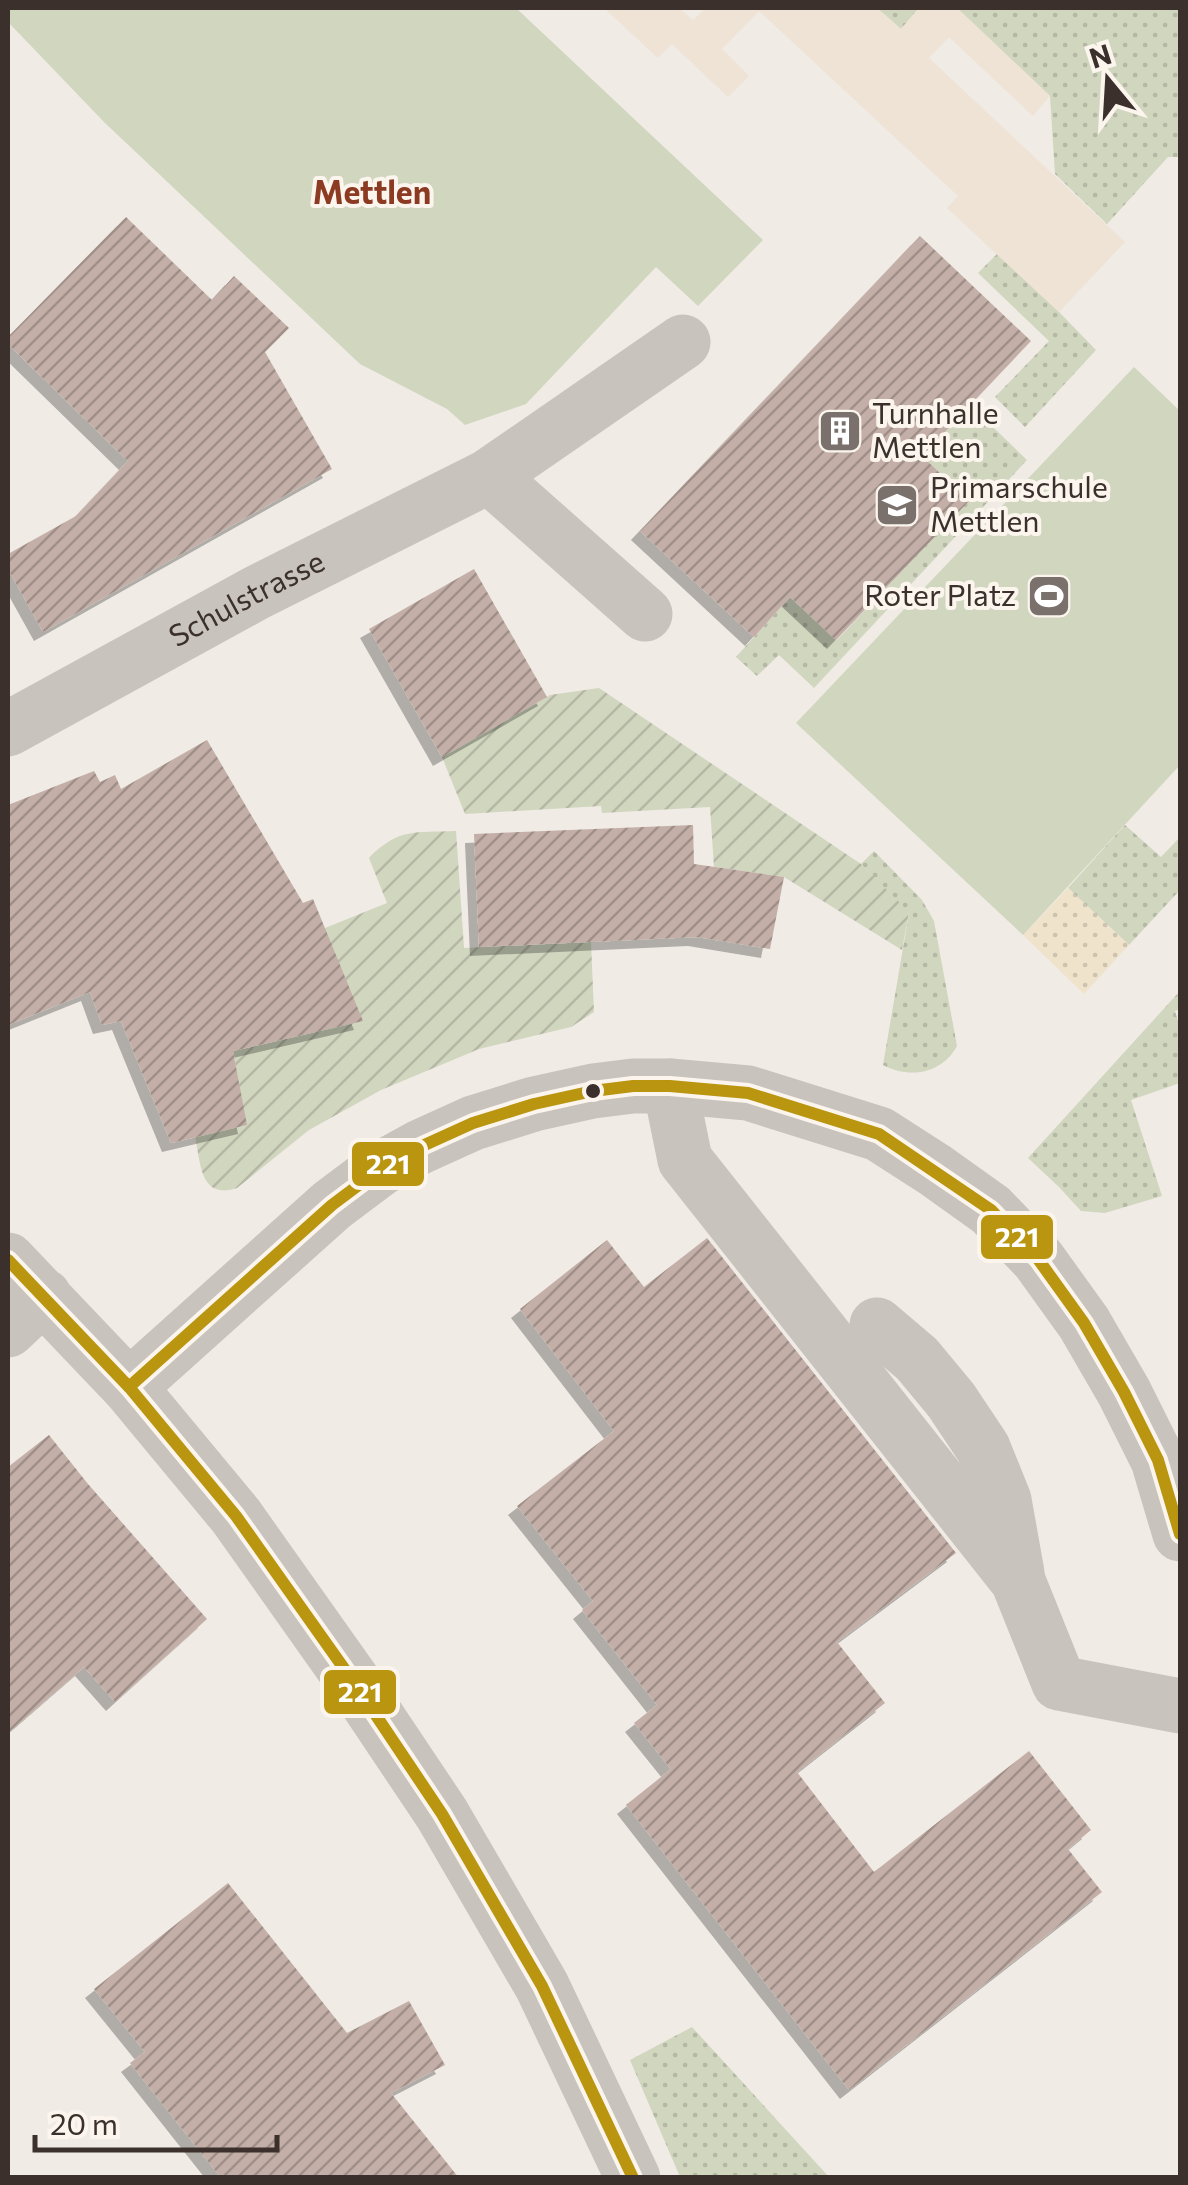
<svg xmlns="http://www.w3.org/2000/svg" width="1188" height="2185" font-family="Commissioner,sans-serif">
  <defs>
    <pattern id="grass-dots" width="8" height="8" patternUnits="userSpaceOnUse" patternTransform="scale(2.5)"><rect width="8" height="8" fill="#d1d6bf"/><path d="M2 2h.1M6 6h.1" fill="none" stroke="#b4b8a4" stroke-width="1.8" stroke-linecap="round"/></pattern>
    <pattern id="sand-dots" width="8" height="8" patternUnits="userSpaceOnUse" patternTransform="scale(2.5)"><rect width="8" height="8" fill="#efe3cc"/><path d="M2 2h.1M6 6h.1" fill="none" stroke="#cec3af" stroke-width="1.8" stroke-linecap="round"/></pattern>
    <pattern id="garden-furrows" width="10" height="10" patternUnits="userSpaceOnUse" patternTransform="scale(2.5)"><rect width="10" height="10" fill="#d1d6bf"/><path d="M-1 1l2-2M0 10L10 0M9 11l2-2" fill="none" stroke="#b4b8a4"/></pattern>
    <pattern id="building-hatch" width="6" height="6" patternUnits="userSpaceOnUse" patternTransform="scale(2.5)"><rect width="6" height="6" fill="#c3afa7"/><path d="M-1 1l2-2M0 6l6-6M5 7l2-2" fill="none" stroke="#a08f88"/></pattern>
    <filter id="shadow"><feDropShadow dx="-9" dy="9" stdDeviation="0" flood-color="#0004"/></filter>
  </defs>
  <rect width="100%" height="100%" fill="#f0ebe5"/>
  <g fill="url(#grass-dots)">
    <path d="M 877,8 L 916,8 L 918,9 L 901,29 Z"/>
    <path d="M 957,8 L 1180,8 L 1180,157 L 1168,157 L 1107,224 L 1055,174 L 1050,96 Z"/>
    <path d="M 997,254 L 1059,312 L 1096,350 L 1025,427 L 995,397 L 1049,341 L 978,273 Z"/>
    <path d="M 970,405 L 1027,460 L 814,688 L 779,655 L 757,676 L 736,657 L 790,597 L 837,640 L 968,501 L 922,456 Z"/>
    <path d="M 1125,825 L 1161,857 L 1180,837 L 1180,890 L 1129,945 L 1068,888 Z"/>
    <path d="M 874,851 L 922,900 L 934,921 L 957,1046 C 942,1074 909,1079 883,1065 L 909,913 L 861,864 Z"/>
    <path d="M 1180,991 L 1180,1009 L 1175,1011 L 1180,1027 L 1180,1083 L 1131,1100 L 1162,1196 L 1105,1213 L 1081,1211 L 1059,1187 L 1028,1158 Z"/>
    <path d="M 692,2027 L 829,2177 L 680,2177 L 630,2060 Z"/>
  </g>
  <path fill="url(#sand-dots)" d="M 1068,888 L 1129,945 L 1084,994 L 1023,935 Z"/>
  <g fill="#d1d6bf">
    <path d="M 8,8 L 516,8 L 763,240 L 698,306 L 656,267 L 526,404 L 465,425 L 447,409 L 360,364 L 104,122 L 8,22 Z"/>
    <path d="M 1134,367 L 1180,411 L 1180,765 L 1023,935 L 796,723 Z"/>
  </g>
  <g fill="url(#garden-furrows)">
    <path d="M 599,688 L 861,864 L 909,912 L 902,950 L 784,877 L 714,867 L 710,807 L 602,813 L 601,806 L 465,814 L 442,757 L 550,695 Z"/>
    <path d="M 456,831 L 464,948 L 591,942 L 594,1012 L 571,1027 L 479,1049 L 381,1090 L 309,1130 L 237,1188 C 200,1200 201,1164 195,1137 L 246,1125 L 233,1051 L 311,1033 L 325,928 L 387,903 L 369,858 C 399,827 416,833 456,831 Z"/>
  </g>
  <path fill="#eee3d5" d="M 604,8 L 679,8 L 693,20 L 706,8 L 877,8 L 901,29 L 918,10 L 916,8 L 957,8 L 1050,96 L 1033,116 L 949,37 L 929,58 L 1125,242 L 1059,312 L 947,208 L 958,196 L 759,11 L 722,49 L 749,76 L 728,97 L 672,44 L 658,58 Z"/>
  <g fill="url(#building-hatch)" filter="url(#shadow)">
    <path d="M 126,217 L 212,300 L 234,276 L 289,328 L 265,352 L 332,469 L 43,632 L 8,569 L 8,554 L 76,516 L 128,461 L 8,344 L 8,337 Z"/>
    <path d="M 920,236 L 1031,341 L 922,456 L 969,501 L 836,640 L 790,597 L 754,637 L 640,531 Z"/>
    <path d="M 474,569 L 547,697 L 442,757 L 369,629 Z"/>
    <path d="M 207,740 L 303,903 L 313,899 L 363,1021 L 233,1051 L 247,1125 L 171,1143 L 121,1021 L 102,1025 L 90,992 L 8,1025 L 8,805 L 94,771 L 100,782 L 115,775 L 121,789 Z"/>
    <path d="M 693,825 L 694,864 L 784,877 L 770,949 L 697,937 L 479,947 L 474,834 Z"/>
    <path d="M 707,1238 L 956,1553 L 837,1642 L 885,1703 L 797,1772 L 874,1872 L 1029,1751 L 1091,1830 L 1068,1849 L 1102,1892 L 849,2090 L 626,1805 L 671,1769 L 634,1723 L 657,1705 L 582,1610 L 593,1601 L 517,1506 L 614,1431 L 520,1309 L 607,1240 L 644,1287 Z"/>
    <path d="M 49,1435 L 88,1484 L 207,1619 L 115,1702 L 84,1667 L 8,1733 L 8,1467 Z"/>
    <path d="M 228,1883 L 347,2033 L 409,2001 L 445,2065 L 391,2093 L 459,2178 L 221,2178 L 130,2063 L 145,2052 L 94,1989 Z"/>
  </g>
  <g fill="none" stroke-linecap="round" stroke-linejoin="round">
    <g stroke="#c9c3be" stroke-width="55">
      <path d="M 489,476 L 645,614"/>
      <path id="s1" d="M 8,729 L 256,593 L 489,476 L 683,342"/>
      <path d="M 670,1086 L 685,1160 L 1018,1581 L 1059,1683 L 1180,1706"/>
      <path d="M 8,1260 L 129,1387 L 236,1516 L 355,1684 L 442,1814 L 542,1986 L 633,2178"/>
      <path d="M 877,1325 L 917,1359 L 951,1400 L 983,1448 L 1004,1500 L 1017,1573"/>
      <path d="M 8,1330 L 44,1296"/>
      <path d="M 129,1387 L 332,1205 L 380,1169 L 420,1147 L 473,1123 L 534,1104 L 593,1091 L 633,1086 L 670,1086 L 748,1093 L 879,1134 L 935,1170 L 991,1210 L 1038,1259 L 1084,1323 L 1124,1392 L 1158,1460 L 1180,1534"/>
    </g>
    <g stroke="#fbf5ee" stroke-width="20">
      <g id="bus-1">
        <path d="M 8,1260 L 129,1387 L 236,1516 L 355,1684 L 442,1814 L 542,1986 L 633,2178"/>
        <path d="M 129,1387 L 332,1205 L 380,1169 L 420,1147 L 473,1123 L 534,1104 L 593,1091 L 633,1086 L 670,1086 L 748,1093 L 879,1134 L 991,1210 L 1038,1259 L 1084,1323 L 1124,1392 L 1158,1460 L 1180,1534"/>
      </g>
    </g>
    <use href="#bus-1" stroke="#ba950f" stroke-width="12"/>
  </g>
  <defs>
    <g id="building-square" transform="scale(2.25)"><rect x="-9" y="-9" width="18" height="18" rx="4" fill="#7a716c" stroke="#fbf5ee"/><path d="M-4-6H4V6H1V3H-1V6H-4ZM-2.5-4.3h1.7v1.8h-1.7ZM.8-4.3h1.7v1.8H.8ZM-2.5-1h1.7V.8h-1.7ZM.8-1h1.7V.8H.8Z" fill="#fff"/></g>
    <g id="school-square" transform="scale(2.25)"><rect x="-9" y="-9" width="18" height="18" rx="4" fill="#7a716c" stroke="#fbf5ee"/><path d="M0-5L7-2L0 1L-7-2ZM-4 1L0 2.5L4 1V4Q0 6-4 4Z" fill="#fff"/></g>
    <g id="stadium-square" transform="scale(2.25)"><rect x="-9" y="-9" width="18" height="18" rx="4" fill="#7a716c" stroke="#fbf5ee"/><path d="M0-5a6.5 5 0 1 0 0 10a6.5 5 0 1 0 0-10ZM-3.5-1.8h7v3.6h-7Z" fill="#fff"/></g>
  </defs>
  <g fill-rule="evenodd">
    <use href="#building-square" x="840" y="431"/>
    <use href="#school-square" x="897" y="505"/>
    <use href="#stadium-square" x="1049" y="596"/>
  </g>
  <circle fill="#3b302b" stroke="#fbf5ee" stroke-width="4" cx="593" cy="1091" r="9"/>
  <g text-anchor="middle" stroke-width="8" stroke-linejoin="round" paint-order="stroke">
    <g font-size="30" fill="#3b302b" stroke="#fbf5ee" text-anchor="start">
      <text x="872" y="424">Turnhalle<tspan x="872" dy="34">Mettlen</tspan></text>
      <text x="930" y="498">Primarschule<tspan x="930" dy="34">Mettlen</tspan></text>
      <text x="1016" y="606" text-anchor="end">Roter Platz</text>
    </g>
    <g font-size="30" fill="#3b302b" stroke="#fbf5ee">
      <text dy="10" stroke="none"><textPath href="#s1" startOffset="272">Schulstrasse</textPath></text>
    </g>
    <g font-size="32" font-weight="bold" fill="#8c3b22" stroke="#fbf5ee">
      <text x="372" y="204">Mettlen</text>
    </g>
  </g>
  <g stroke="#fbf5ee" stroke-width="4">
    <rect x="350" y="1140" width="76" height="48" rx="10" fill="#ba950f"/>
    <rect x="979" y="1213" width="76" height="48" rx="10" fill="#ba950f"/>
    <rect x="322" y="1668" width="76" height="48" rx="10" fill="#ba950f"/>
  </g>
  <g font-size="28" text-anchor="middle" font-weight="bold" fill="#fff">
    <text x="388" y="1174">221</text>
    <text x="1017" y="1247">221</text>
    <text x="360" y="1702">221</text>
  </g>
  <rect width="1188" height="2185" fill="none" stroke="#3b302b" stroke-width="20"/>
  <g transform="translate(1108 80) rotate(342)" stroke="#fbf5ee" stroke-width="8" paint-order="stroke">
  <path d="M0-8L18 38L0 25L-18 38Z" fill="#3b302b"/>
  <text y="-15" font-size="28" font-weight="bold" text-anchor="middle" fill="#3b302b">N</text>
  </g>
  <path d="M35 2135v15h242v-15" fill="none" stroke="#3b302b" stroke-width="5"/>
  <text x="50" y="2135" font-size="30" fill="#3b302b" stroke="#fbf5ee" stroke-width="8" paint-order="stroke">20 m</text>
</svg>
